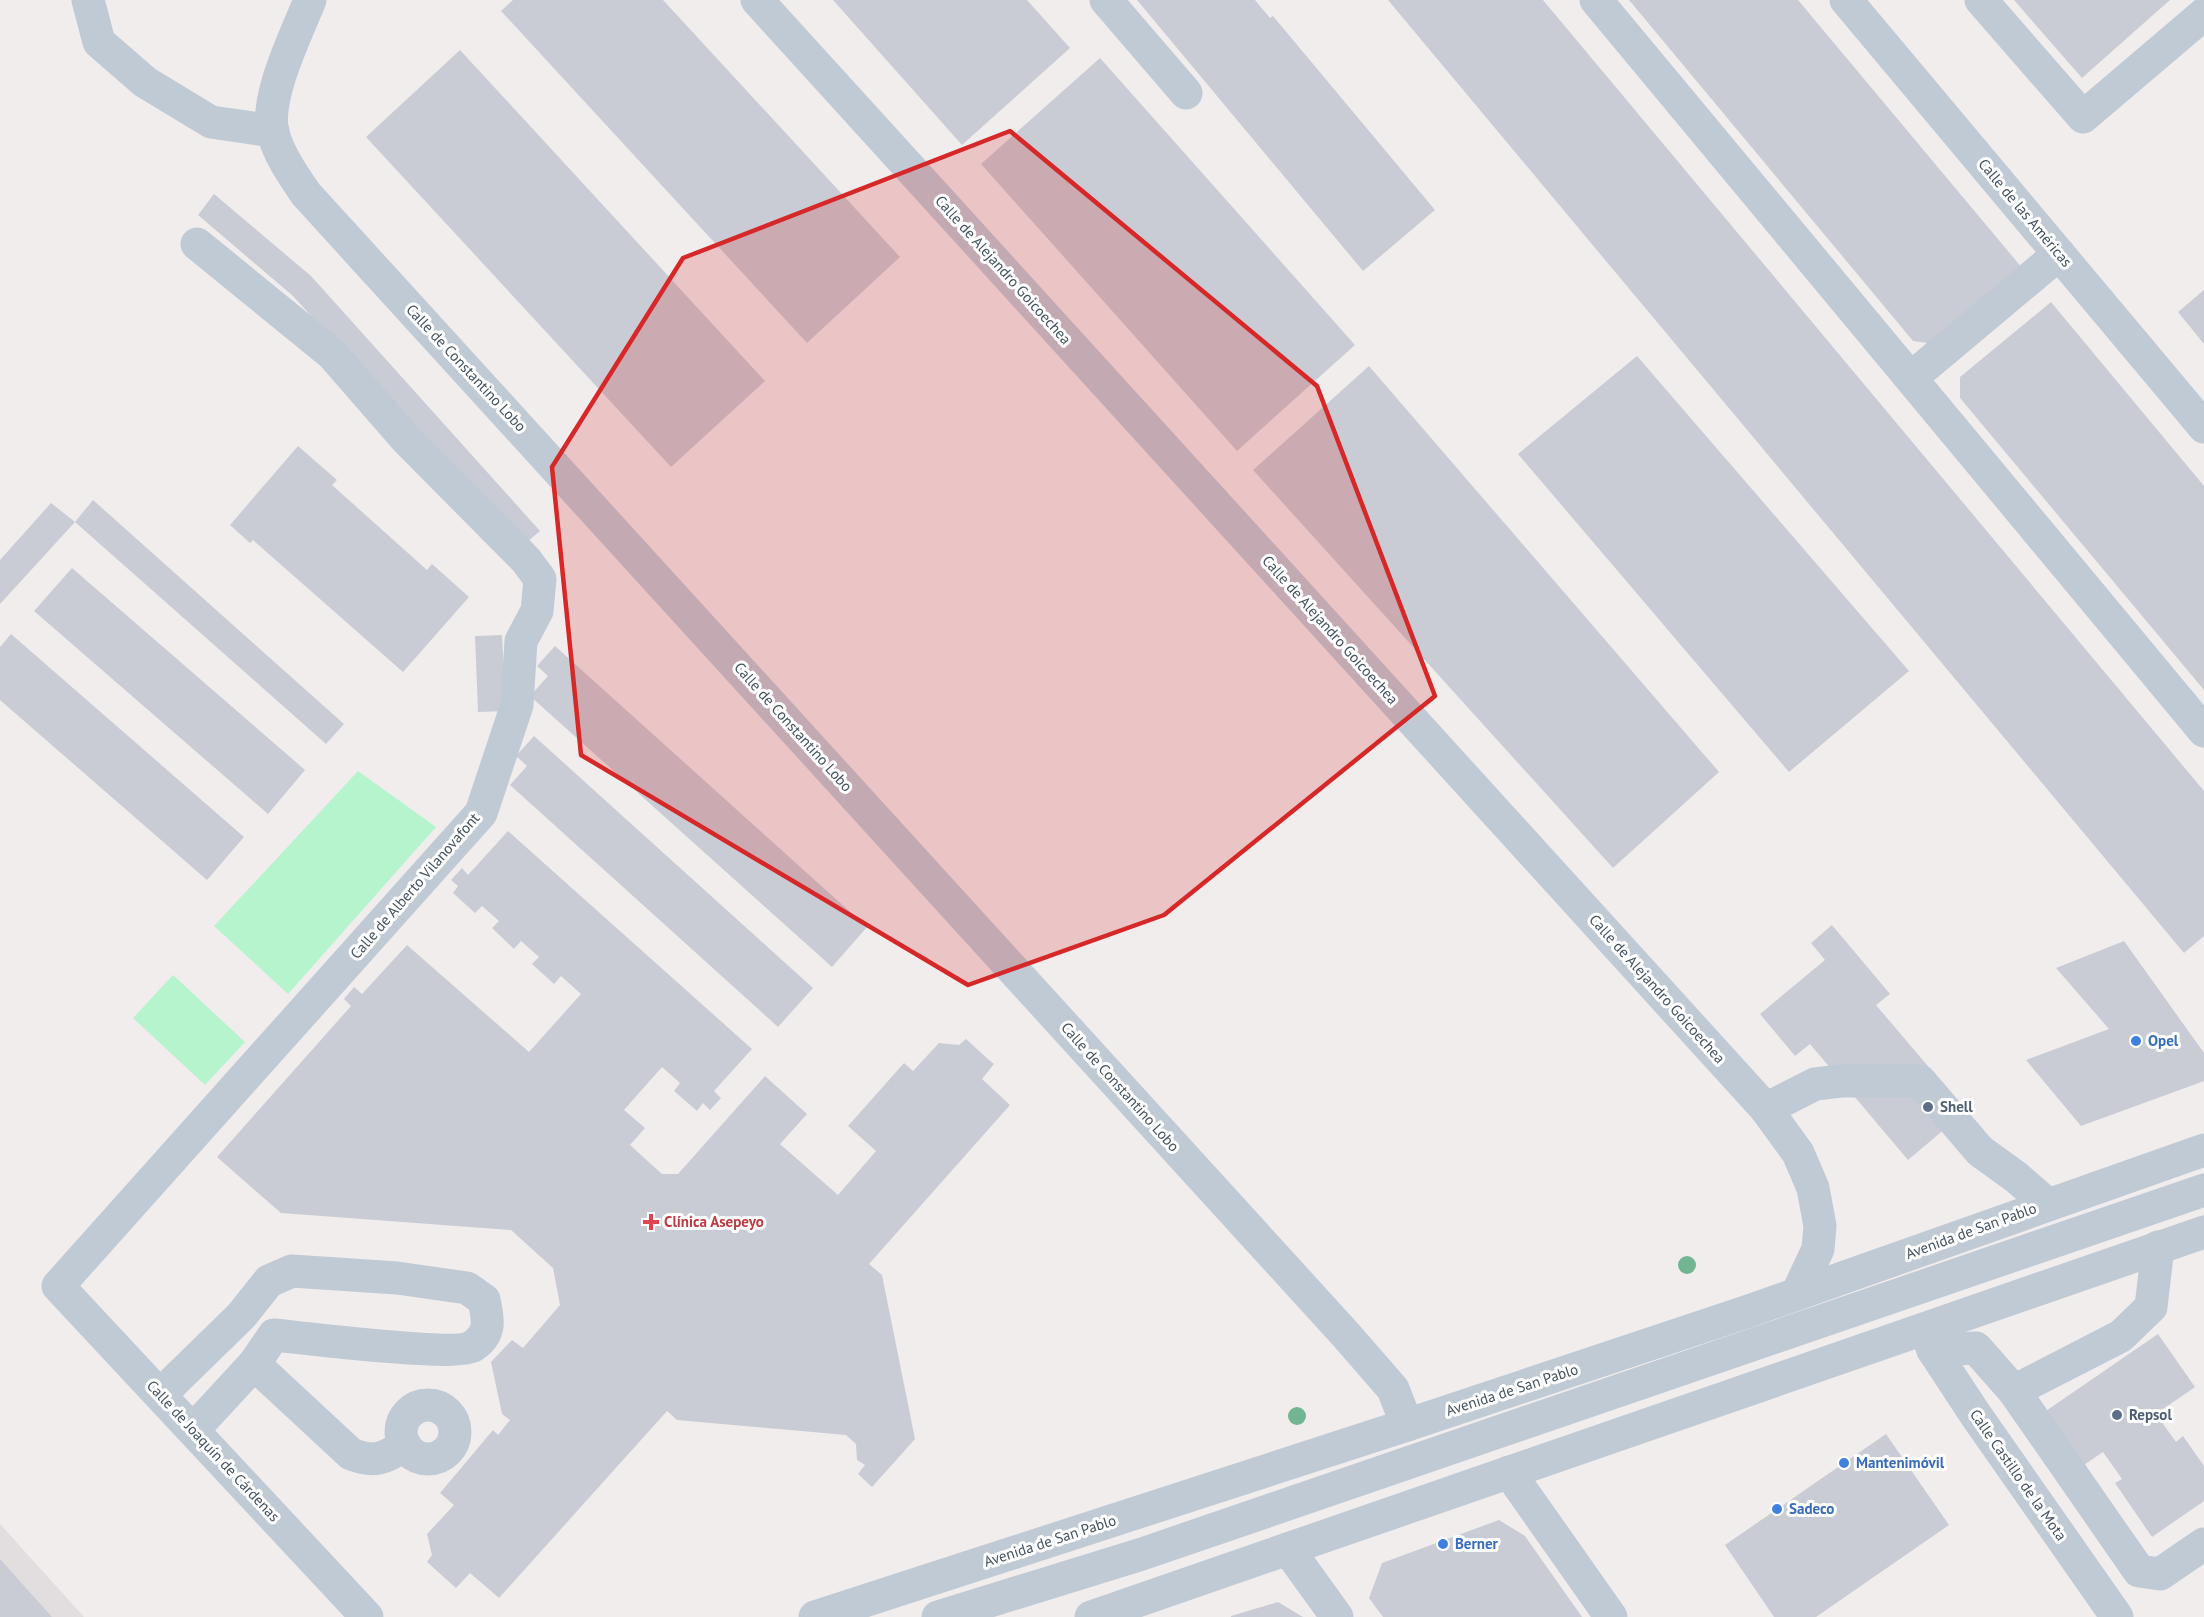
<svg xmlns="http://www.w3.org/2000/svg" width="2204" height="1617" font-family="'PT Sans',sans-serif">
  <rect width="100%" height="100%" fill="#f1eded"/>
  <path fill="#e2dedf" d="M 0,1524 L 84,1617 L 0,1617 Z"/>
  <g fill="#b6f4ce">
    <path d="M 358,771 L 436,827 L 288,994 L 214,926 Z"/>
    <path d="M 173,975 L 245,1042 L 205,1085 L 133,1018 Z"/>
  </g>
  <g fill="#c9ccd4">
    <path d="M 513,0 L 663,0 L 900,257 L 807,343 L 501,11 Z"/>
    <path d="M 833,0 L 1027,0 L 1070,48 L 962,145 Z"/>
    <path d="M 1137,0 L 1255,0 L 1270,18 L 1273,16 L 1435,210 L 1363,271 Z"/>
    <path d="M 1388,0 L 1543,0 L 2204,791 L 2204,936 L 2184,953 Z"/>
    <path d="M 1629,0 L 1798,0 L 2023,269 L 1934,344 L 1913,341 Z"/>
    <path d="M 2014,0 L 2170,0 L 2082,78 Z"/>
    <path d="M 460,50 L 765,381 L 671,467 L 366,137 Z"/>
    <path d="M 1100,58 L 1355,345 L 1237,451 L 981,164 Z"/>
    <path d="M 214,194 L 311,276 L 540,531 L 521,547 L 293,296 L 198,215 Z"/>
    <path d="M 2204,290 L 2204,344 L 2178,312 Z"/>
    <path d="M 2051,302 L 2204,486 L 2204,690 L 1960,398 L 1960,377 Z"/>
    <path d="M 1637,356 L 1909,671 L 1789,772 L 1518,454 Z"/>
    <path d="M 1369,366 L 1719,772 L 1613,868 L 1253,470 Z"/>
    <path d="M 298,446 L 337,480 L 332,485 L 427,570 L 432,564 L 469,597 L 403,672 L 253,540 L 250,543 L 230,525 Z"/>
    <path d="M 93,500 L 344,724 L 326,744 L 75,522 Z"/>
    <path d="M 51,503 L 75,522 L 0,604 L 0,560 Z"/>
    <path d="M 72,568 L 305,770 L 268,814 L 34,611 Z"/>
    <path d="M 11,634 L 244,837 L 207,880 L 0,700 L 0,647 Z"/>
    <path d="M 502,635 L 506,711 L 478,712 L 475,636 Z"/>
    <path d="M 555,646 L 867,927 L 832,967 L 530,696 L 548,676 L 537,666 Z"/>
    <path d="M 534,736 L 813,988 L 778,1027 L 510,785 L 527,766 L 516,756 Z"/>
    <path d="M 508,831 L 752,1049 L 714,1091 L 721,1098 L 710,1110 L 703,1103 L 697,1111 L 674,1091 L 680,1083 L 662,1067 L 624,1110 L 645,1128 L 630,1145 L 662,1174 L 678,1174 L 765,1076 L 807,1114 L 780,1144 L 838,1195 L 876,1151 L 848,1126 L 904,1063 L 913,1071 L 939,1043 L 959,1045 L 966,1039 L 989,1060 L 994,1064 L 982,1079 L 1010,1105 L 869,1264 L 882,1275 L 915,1439 L 872,1487 L 858,1474 L 865,1465 L 857,1460 L 856,1444 L 846,1435 L 677,1420 L 667,1411 L 499,1598 L 470,1573 L 456,1588 L 427,1562 L 432,1555 L 427,1534 L 454,1505 L 440,1493 L 493,1430 L 498,1435 L 510,1420 L 502,1414 L 491,1362 L 512,1340 L 523,1348 L 560,1305 L 553,1268 L 511,1230 L 281,1213 L 217,1157 L 351,1006 L 344,999 L 354,987 L 362,994 L 407,945 L 529,1052 L 581,994 L 561,976 L 554,984 L 532,964 L 539,957 L 521,941 L 514,949 L 492,928 L 499,921 L 482,906 L 475,913 L 453,893 L 458,886 L 451,880 L 462,868 L 468,875 Z"/>
    <path d="M 1832,925 L 1890,994 L 1876,1005 L 1966,1111 L 1908,1160 L 1810,1044 L 1795,1056 L 1760,1014 L 1825,960 L 1811,943 Z"/>
    <path d="M 2124,941 L 2204,1053 L 2204,1081 L 2081,1126 L 2026,1060 L 2109,1029 L 2056,968 Z"/>
    <path d="M 2158,1334 L 2195,1387 L 2156,1414 L 2176,1442 L 2183,1436 L 2204,1466 L 2204,1501 L 2152,1537 L 2115,1483 L 2122,1479 L 2103,1452 L 2065,1478 L 2027,1424 Z"/>
    <path d="M 1886,1434 L 1949,1525 L 1816,1617 L 1774,1617 L 1725,1545 Z"/>
    <path d="M 1499,1520 L 1525,1536 L 1582,1617 L 1383,1617 L 1369,1598 L 1382,1563 Z"/>
    <path d="M 0,1559 L 52,1617 L 0,1617 Z"/>
    <path d="M 1278,1602 L 1303,1617 L 1231,1617 L 1231,1616 Z"/>
  </g>
  <g fill="none" stroke-linecap="round" stroke-linejoin="round">
    <g stroke="#bfcad5" stroke-width="33">
      <path d="M 88,0 L 99,42 L 145,82 L 211,122 L 273,131"/>
      <path d="M 310,0 C 297,33 264,98 273,133 C 279,155 293,175 306,194 L 1346,1335 L 1393,1389 L 1407,1425"/>
      <path d="M 757,0 L 1766,1109 L 1798,1153 L 1813,1188 L 1820,1226 L 1818,1249 L 1797,1294"/>
      <path d="M 1106,0 L 1186,93"/>
      <path d="M 1596,0 L 2204,731"/>
      <path d="M 1846,0 L 2204,427"/>
      <path d="M 1981,0 L 2083,117 L 2204,14"/>
      <path d="M 197,244 L 332,354 L 406,439 L 526,560 L 540,579 L 537,611 L 521,641 L 517,705 L 481,813 L 58,1286 L 367,1617"/>
      <path d="M 1911,378 L 2059,254"/>
      <path d="M 1766,1109 L 1815,1084 L 1841,1081 L 1920,1081 L 1980,1151 L 2016,1177 L 2047,1204"/>
      <path d="M 1926,1332 L 1933,1350 L 1975,1414 L 2117,1617"/>
      <path d="M 1933,1350 L 1976,1348 L 2014,1391 L 2139,1571 L 2160,1574 L 2204,1544"/>
      <path d="M 254,1364 L 351,1454 C 374,1463 384,1459 405,1445"/>
      <path d="M 2014,1391 L 2121,1336 L 2151,1307 L 2158,1247"/>
      <path d="M 161,1394 L 241,1316 L 269,1281 L 292,1271 L 397,1278 L 467,1288 L 484,1300 C 488,1319 492,1333 473,1346 C 456,1357 305,1338 274,1335 L 254,1364 L 194,1429"/>
      <circle cx="428" cy="1432" r="27"/>
      <path d="M 1509,1472 L 1611,1617"/>
      <path d="M 1288,1549 L 1337,1617"/>
      <path d="M 815,1617 L 1407,1425 L 1746,1312 L 2204,1150"/>
      <path d="M 938,1617 L 1142,1554 L 2204,1190"/>
      <path d="M 1091,1617 L 2204,1232"/>
    </g>
  </g>
  <g fill="#72b593">
    <circle cx="1687" cy="1265" r="9"/>
    <circle cx="1297" cy="1416" r="9"/>
  </g>
  <path fill="#d62828" fill-opacity="0.2" stroke="#d62828" stroke-width="4.5" stroke-linejoin="round" d="M 1010,131 L 1317,386 L 1435,696 L 1164,915 L 968,985 L 581,755 L 552,467 L 683,258 Z"/>
  <g fill="#3f7fe0" stroke="#fff" stroke-width="2">
    <circle cx="2136" cy="1041" r="6"/>
    <circle cx="1844" cy="1463" r="6"/>
    <circle cx="1777" cy="1509" r="6"/>
    <circle cx="1443" cy="1544" r="6"/>
  </g>
  <g fill="#5c6f8a" stroke="#fff" stroke-width="2">
    <circle cx="1928" cy="1107" r="6"/>
    <circle cx="2117" cy="1415" r="6"/>
  </g>
  <path fill="#e0444e" stroke="#fff" stroke-width="2" d="M648 1213h6v6h6v6h-6v6h-6v-6h-6v-6h6z"/>
  <g text-anchor="middle" stroke-width="6" stroke-linejoin="round" paint-order="stroke">
    <g font-size="15" fill="#43515d" stroke="#fff">
      <text transform="translate(2025 213) rotate(50)" y="5">Calle de las Américas</text>
      <text transform="translate(1003 270) rotate(48)" y="5">Calle de Alejandro Goicoechea</text>
      <text transform="translate(466 368) rotate(47)" y="5">Calle de Constantino Lobo</text>
      <text transform="translate(1330 630) rotate(48)" y="5">Calle de Alejandro Goicoechea</text>
      <text transform="translate(793 727) rotate(48)" y="5">Calle de Constantino Lobo</text>
      <text transform="translate(415 886) rotate(-49)" y="5">Calle de Alberto Vilanovafont</text>
      <text transform="translate(1657 989) rotate(48)" y="5">Calle de Alejandro Goicoechea</text>
      <text transform="translate(1120 1087) rotate(48)" y="5">Calle de Constantino Lobo</text>
      <text transform="translate(1971 1231) rotate(-20)" y="5">Avenida de San Pablo</text>
      <text transform="translate(1512 1390) rotate(-18)" y="5">Avenida de San Pablo</text>
      <text transform="translate(213 1451) rotate(47)" y="5">Calle de Joaquín de Cárdenas</text>
      <text transform="translate(2018 1475) rotate(55)" y="5">Calle Castillo de la Mota</text>
      <text transform="translate(1050 1541) rotate(-18)" y="5">Avenida de San Pablo</text>
    </g>
    <g font-size="15" font-weight="bold" fill="#366cbe" stroke="#fff" text-anchor="start">
      <text x="2148" y="1046">Opel</text>
      <text x="1856" y="1468">Mantenimóvil</text>
      <text x="1789" y="1514">Sadeco</text>
      <text x="1455" y="1549">Berner</text>
    </g>
    <g font-size="15" font-weight="bold" fill="#4e5e75" stroke="#fff" text-anchor="start">
      <text x="1940" y="1112">Shell</text>
      <text x="2129" y="1420">Repsol</text>
    </g>
    <g font-size="15" font-weight="bold" fill="#be3a42" stroke="#fff" text-anchor="start">
      <text x="664" y="1227">Clínica Asepeyo</text>
    </g>
  </g>
</svg>
